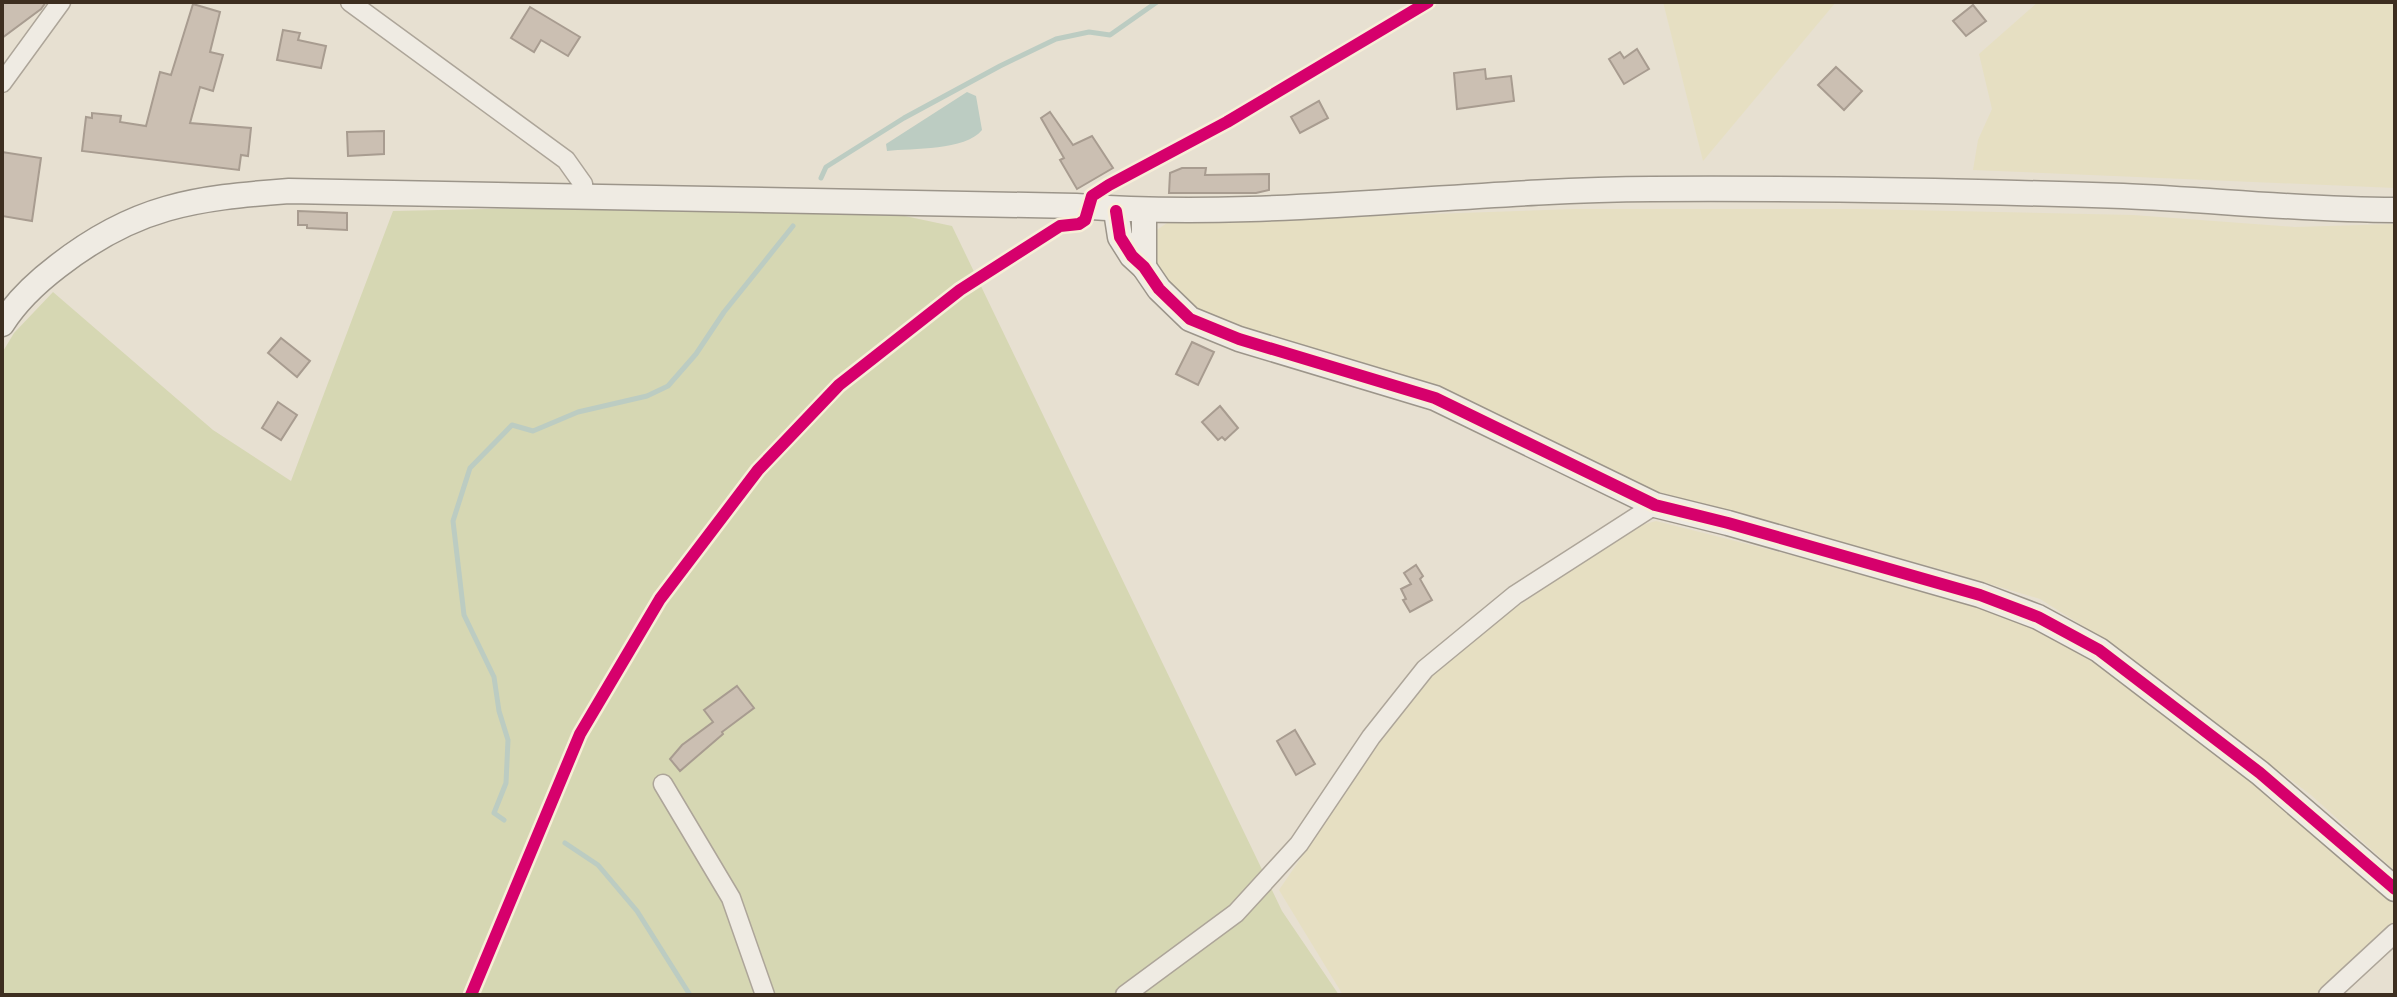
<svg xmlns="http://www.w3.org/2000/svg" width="2397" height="997" font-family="'Zilla Slab',serif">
  <rect width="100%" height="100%" fill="#e7e0d1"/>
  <g fill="#e6dfc2">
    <path d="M 1663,2 L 1836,2 L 1703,161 Z"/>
    <path d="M 2038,2 L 2395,2 L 2395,188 L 1973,170 L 1978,140 L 1992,109 L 1979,54 Z"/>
    <path d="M 1575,209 L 1857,209 L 2133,215 L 2295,227 L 2395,224 L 2395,871 L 2311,795 L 2091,631 L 2040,599 L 1936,568 L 1733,516 L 1660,495 L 1207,317 L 1179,297 L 1154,263 L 1154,232 L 1167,223 Z"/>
    <path d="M 1656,521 L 1945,594 L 2031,626 L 2099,666 L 2273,798 L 2388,899 L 2395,906 L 2393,924 L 2374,945 L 2315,995 L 1343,995 L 1279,890 L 1341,799 L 1385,729 L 1435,671 L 1496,621 L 1634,527 Z"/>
  </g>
  <path fill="#d6d7b3" d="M 801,194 L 952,226 L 1282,911 L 1339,995 L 2,995 L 2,353 L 14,333 L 53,292 L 213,430 L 291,481 L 393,211 L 533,208 Z"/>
  <path fill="#bcccc2" d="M 967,92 L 976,96 L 982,130 C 965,151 913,148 887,151 L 886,144 Z"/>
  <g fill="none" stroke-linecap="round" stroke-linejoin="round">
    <g stroke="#bcccc2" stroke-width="5">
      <path d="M 821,178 L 826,167 L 853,150 L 904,118 L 1000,66 L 1056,39 L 1089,32 L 1110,35 L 1157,2"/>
      <path d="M 504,820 L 494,813 L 506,783 L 508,740 L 499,711 L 494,677 L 464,615 L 453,521 L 470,468 L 512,425 L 533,431 L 578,412 L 647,396 L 668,386 L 696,354 L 724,312 L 793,226"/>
      <path d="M 565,843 L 598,865 L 637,911 L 690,995"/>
    </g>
  </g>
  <g fill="#cbbfb2" stroke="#a89c90" stroke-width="2">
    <path d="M 2,2 L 46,2 L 41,9 L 2,38 Z"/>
    <path d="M 193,4 L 220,12 L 210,52 L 223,55 L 213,91 L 200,87 L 190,123 L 251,128 L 248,156 L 241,155 L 239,170 L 82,151 L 86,117 L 92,118 L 92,113 L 121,116 L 120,122 L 146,126 L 160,72 L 171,75 Z"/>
    <path d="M 1973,5 L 1986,21 L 1966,36 L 1953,21 Z"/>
    <path d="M 530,7 L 580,37 L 568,56 L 541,40 L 534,52 L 511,38 Z"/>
    <path d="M 283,30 L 300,33 L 298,40 L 326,46 L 321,68 L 277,60 Z"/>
    <path d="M 1637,49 L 1649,69 L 1624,84 L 1609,59 L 1620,52 L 1624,58 Z"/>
    <path d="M 1836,67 L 1862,91 L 1844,110 L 1818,85 Z"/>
    <path d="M 1485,69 L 1486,79 L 1511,76 L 1514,101 L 1457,109 L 1454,73 Z"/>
    <path d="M 1319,101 L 1328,118 L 1300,133 L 1291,117 Z"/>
    <path d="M 1050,112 L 1073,145 L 1092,136 L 1113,168 L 1077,189 L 1060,160 L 1064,158 L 1041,118 Z"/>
    <path d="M 384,131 L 384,154 L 348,156 L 347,132 Z"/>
    <path d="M 2,152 L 41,158 L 32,221 L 2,216 Z"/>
    <path d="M 1182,168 L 1206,168 L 1205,175 L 1269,174 L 1269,190 L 1256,193 L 1169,193 L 1170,173 Z"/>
    <path d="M 298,211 L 347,213 L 347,230 L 307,228 L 307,225 L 298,225 Z"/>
    <path d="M 281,338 L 310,361 L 297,377 L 268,353 Z"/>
    <path d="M 1192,342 L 1214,352 L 1198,385 L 1176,374 Z"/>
    <path d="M 278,402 L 297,415 L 281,440 L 262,428 Z"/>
    <path d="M 1220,406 L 1238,428 L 1225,440 L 1222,437 L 1218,440 L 1202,422 Z"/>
    <path d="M 1416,565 L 1423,576 L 1420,579 L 1432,600 L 1410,612 L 1403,600 L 1406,599 L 1401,589 L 1411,584 L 1404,573 Z"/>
    <path d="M 737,686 L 754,708 L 722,732 L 723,734 L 680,771 L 670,759 L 682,745 L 713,722 L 704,710 Z"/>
    <path d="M 1295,730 L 1315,764 L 1296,775 L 1277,741 Z"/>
  </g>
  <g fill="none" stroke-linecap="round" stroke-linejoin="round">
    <g stroke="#ada599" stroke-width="21">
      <g id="street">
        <path d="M 350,2 L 566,160 L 583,184 L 585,198"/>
        <path d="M 2,83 L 61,2"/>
        <path d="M 663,784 L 731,898 L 765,995"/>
        <path d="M 1125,995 L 1236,913 L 1299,844 L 1371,737 L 1425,669 L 1515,595 L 1655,505"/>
        <path d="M 2328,995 L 2395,933"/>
      </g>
    </g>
    <g stroke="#9c958a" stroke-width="27">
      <g id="secondary">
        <path d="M 1116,211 L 1120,237 L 1132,256 L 1144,267 L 1159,289 L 1190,319 L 1239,339 L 1435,398 L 1655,505 L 1728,523 L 1980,595 L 2038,617 L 2099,650 L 2260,773 L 2395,889"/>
        <path d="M 1144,211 L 1144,267"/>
        <path d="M 2,324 C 16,302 37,282 58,266 C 135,206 194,198 289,191 L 1076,206 C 1267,221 1460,190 1652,189 C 1809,188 1966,191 2123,196 C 2214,200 2304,210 2395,210"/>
      </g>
    </g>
    <use href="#street" stroke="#efebe3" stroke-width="18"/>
    <use href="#secondary" stroke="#efebe3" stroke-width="24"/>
    <g stroke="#f7eed8" stroke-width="17">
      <g id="cycleway">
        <path d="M 1116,211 L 1120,237 L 1132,256 L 1144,267 L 1159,289 L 1190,319 L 1239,339 L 1435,398 L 1655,505 L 1728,523 L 1980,595 L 2038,617 L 2099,650 L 2260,773 L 2395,889"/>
        <path d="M 471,995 L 580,734 L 660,599 L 758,470 L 839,385 L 960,290 L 1060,226 L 1079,224 L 1085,220 L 1092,196 L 1109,185 L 1227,122 L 1428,2"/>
      </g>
    </g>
    <use href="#cycleway" stroke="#d6006c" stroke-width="12"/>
  </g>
  <rect width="2397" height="997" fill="none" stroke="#3d2e20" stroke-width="8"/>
</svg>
